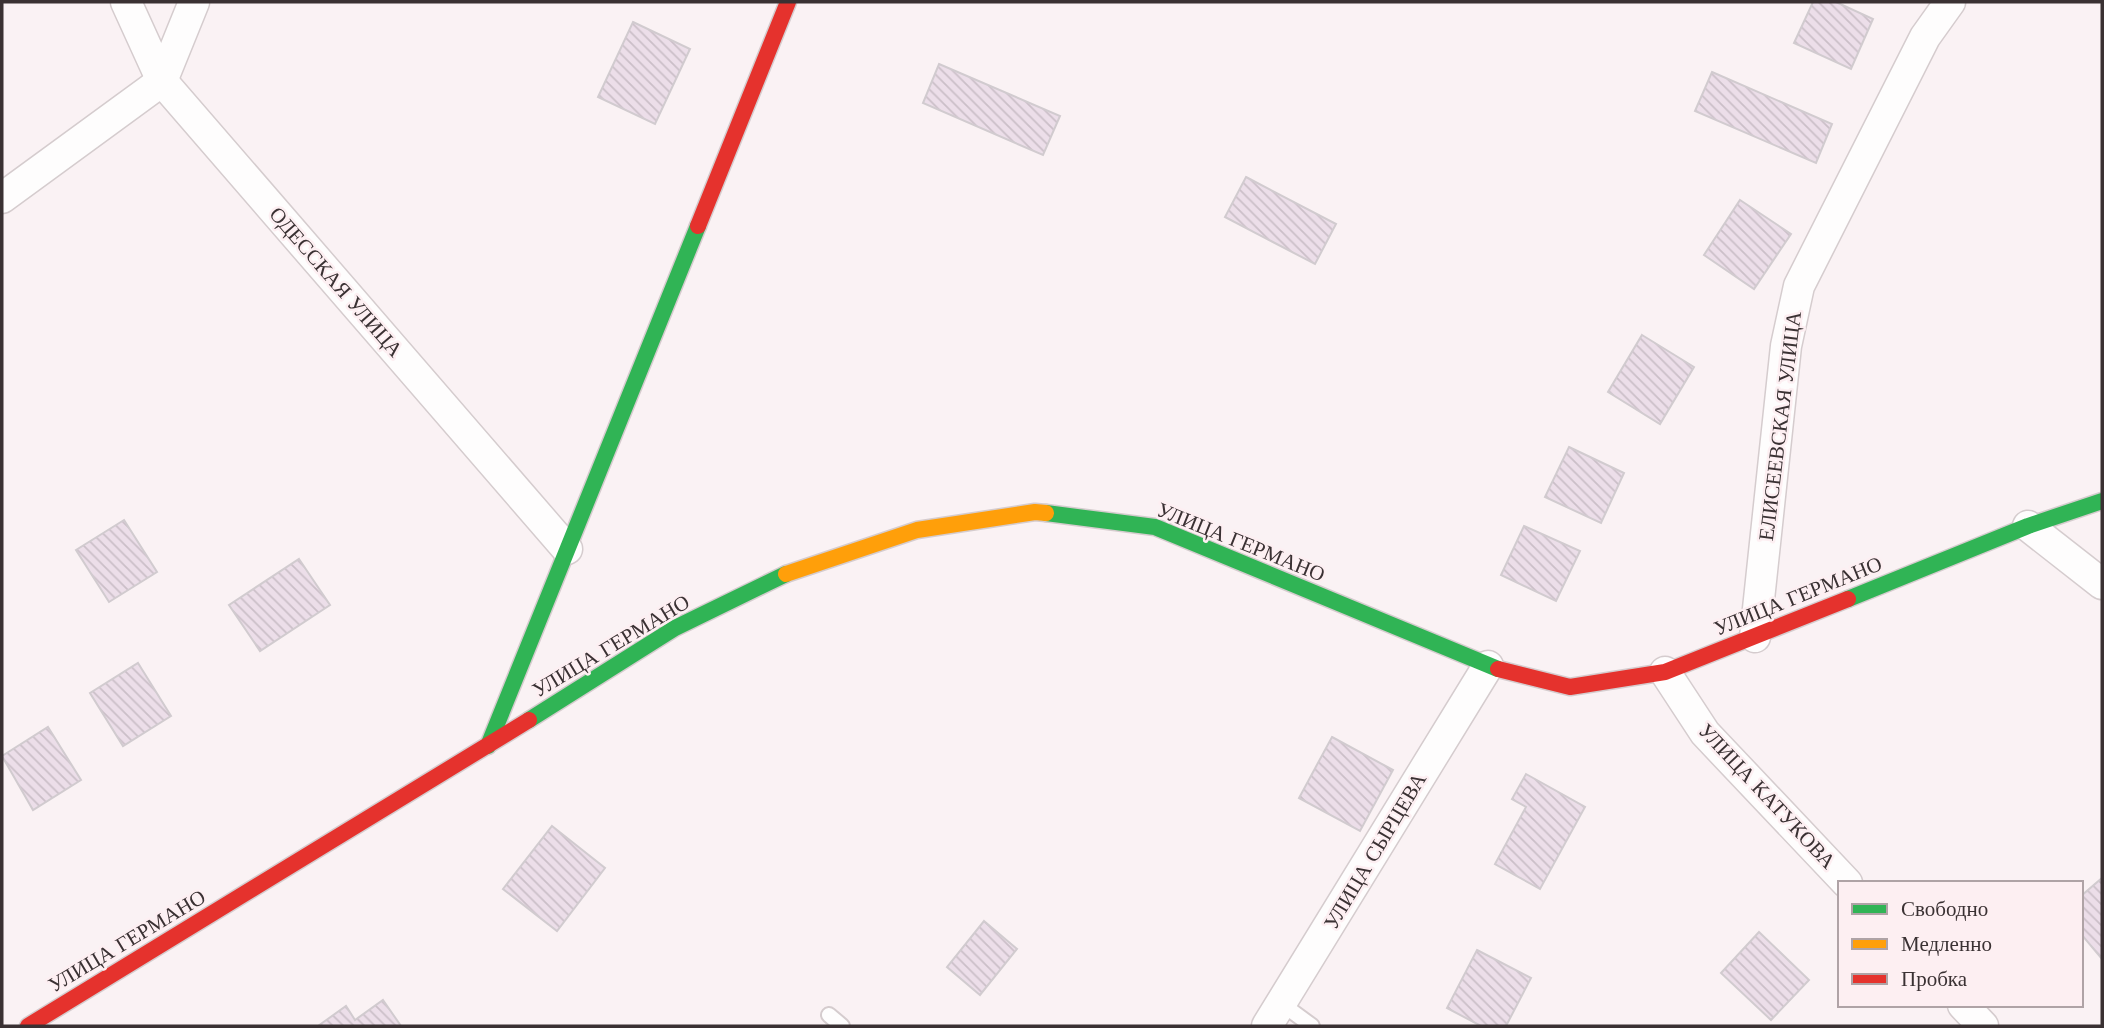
<svg xmlns="http://www.w3.org/2000/svg" width="2104" height="1028" font-family="'Libre Baskerville',serif">
  <defs>
    <pattern id="building-back-hatch" width="6" height="6" patternUnits="userSpaceOnUse" patternTransform="scale(1.75)"><rect width="6" height="6" fill="#ecdee9"/><path d="M-1 5l2 2M0 0l6 6M5-1l2 2" fill="none" stroke="#cbbfc8"/></pattern>
  </defs>
  <rect width="100%" height="100%" fill="#faf2f4"/>
  <g fill="url(#building-back-hatch)" stroke="#d1cbcf" stroke-width="2">
    <path d="M 1813,2 L 1836,2 L 1873,19 L 1851,69 L 1794,43 Z"/>
    <path d="M 633,22 L 690,49 L 655,124 L 598,97 Z"/>
    <path d="M 939,64 L 1060,116 L 1043,155 L 923,103 Z"/>
    <path d="M 1712,72 L 1832,124 L 1816,163 L 1695,111 Z"/>
    <path d="M 1246,177 L 1336,224 L 1315,264 L 1225,217 Z"/>
    <path d="M 1740,200 L 1791,234 L 1754,289 L 1704,255 Z"/>
    <path d="M 1642,335 L 1694,367 L 1660,424 L 1608,392 Z"/>
    <path d="M 1569,447 L 1624,473 L 1601,523 L 1545,497 Z"/>
    <path d="M 124,520 L 157,572 L 109,602 L 76,550 Z"/>
    <path d="M 1524,526 L 1580,551 L 1556,601 L 1501,575 Z"/>
    <path d="M 299,559 L 330,605 L 260,651 L 229,605 Z"/>
    <path d="M 138,663 L 171,716 L 123,746 L 90,693 Z"/>
    <path d="M 48,727 L 81,780 L 33,810 L 2,756 Z"/>
    <path d="M 1332,737 L 1393,770 L 1360,831 L 1299,798 Z"/>
    <path d="M 1526,774 L 1585,807 L 1540,889 L 1495,864 L 1526,807 L 1512,799 Z"/>
    <path d="M 552,826 L 605,868 L 557,931 L 503,889 Z"/>
    <path d="M 2102,878 L 2102,959 L 2081,934 L 2081,896 Z"/>
    <path d="M 984,921 L 1017,949 L 980,995 L 947,967 Z"/>
    <path d="M 1759,932 L 1809,980 L 1771,1020 L 1721,973 Z"/>
    <path d="M 1477,950 L 1531,978 L 1506,1026 L 1481,1026 L 1447,1008 Z"/>
    <path d="M 383,1000 L 401,1026 L 318,1026 L 346,1006 L 355,1020 Z"/>
  </g>
  <g fill="none" stroke-linecap="round" stroke-linejoin="round">
    <g stroke="#d5ccce" stroke-width="18">
      <g id="lane">
        <path d="M 1282,1004 L 1312,1026"/>
        <path d="M 829,1015 L 842,1026"/>
      </g>
    </g>
    <g stroke="#d5ccce" stroke-width="33">
      <g id="street">
        <path d="M 126,2 L 162,81 L 567,549"/>
        <path d="M 2,198 L 162,81 L 194,2"/>
        <path d="M 2028,526 L 2102,584"/>
        <path d="M 1755,637 L 1786,346 L 1799,286 L 1925,37 L 1950,2"/>
        <path d="M 1665,672 L 1705,733 L 1847,883"/>
        <path d="M 1963,1005 L 1983,1026"/>
        <path d="M 1267,1026 L 1488,666"/>
      </g>
    </g>
    <g stroke="#d5ccce" stroke-width="19">
      <g id="fast">
        <path d="M 1046,513 L 1155,527 L 1498,669"/>
        <path d="M 1848,599 L 2028,526 L 2102,501"/>
        <path d="M 529,720 L 675,628 L 786,574"/>
        <path d="M 488,746 L 698,226"/>
      </g>
    </g>
    <g stroke="#d5ccce" stroke-width="19">
      <path id="slow" d="M 786,574 L 917,530 L 1035,512 L 1046,513"/>
    </g>
    <g stroke="#d5ccce" stroke-width="19">
      <g id="jam">
        <path d="M 698,226 L 788,2"/>
        <path d="M 1498,669 L 1570,687 L 1665,672 L 1848,599"/>
        <path d="M 28,1026 L 529,720"/>
      </g>
    </g>
    <use href="#lane" stroke="#fefdfd" stroke-width="14"/>
    <use href="#street" stroke="#fefdfd" stroke-width="30"/>
    <use href="#fast" stroke="#30b455" stroke-width="16"/>
    <use href="#slow" stroke="#ff9f0a" stroke-width="16"/>
    <use href="#jam" stroke="#e5322d" stroke-width="16"/>
  </g>
  <g text-anchor="middle" stroke-width="5" stroke-linejoin="round" paint-order="stroke">
    <g font-size="21" fill="#3a3133" stroke="#fdeff2">
      <text transform="translate(336 282) rotate(49)" y="7">ОДЕССКАЯ УЛИЦА</text>
      <text transform="translate(1780 426) rotate(-83)" y="7">ЕЛИСЕЕВСКАЯ УЛИЦА</text>
      <text transform="translate(1241 542) rotate(22)" y="7">УЛИЦА ГЕРМАНО</text>
      <text transform="translate(1798 596) rotate(-22)" y="7">УЛИЦА ГЕРМАНО</text>
      <text transform="translate(611 646) rotate(-31)" y="7">УЛИЦА ГЕРМАНО</text>
      <text transform="translate(1767 796) rotate(47)" y="7">УЛИЦА КАТУКОВА</text>
      <text transform="translate(1375 851) rotate(-59)" y="7">УЛИЦА СЫРЦЕВА</text>
      <text transform="translate(127 941) rotate(-31)" y="7">УЛИЦА ГЕРМАНО</text>
    </g>
  </g>
  <rect width="2104" height="1028" fill="none" stroke="#3a3133" stroke-width="7"/>
  <rect x="1838" y="881" width="245" height="126" fill="#fdeff2" stroke="#afa3a6" stroke-width="2"/>
  <rect x="1852" y="904" width="35" height="10" fill="#30b455" stroke="#afa3a6" stroke-width="2"/>
  <text x="1901" y="916" font-size="21" fill="#3a3133">Свободно</text>
  <rect x="1852" y="939" width="35" height="10" fill="#ff9f0a" stroke="#afa3a6" stroke-width="2"/>
  <text x="1901" y="951" font-size="21" fill="#3a3133">Медленно</text>
  <rect x="1852" y="974" width="35" height="10" fill="#e5322d" stroke="#afa3a6" stroke-width="2"/>
  <text x="1901" y="986" font-size="21" fill="#3a3133">Пробка</text>
</svg>
